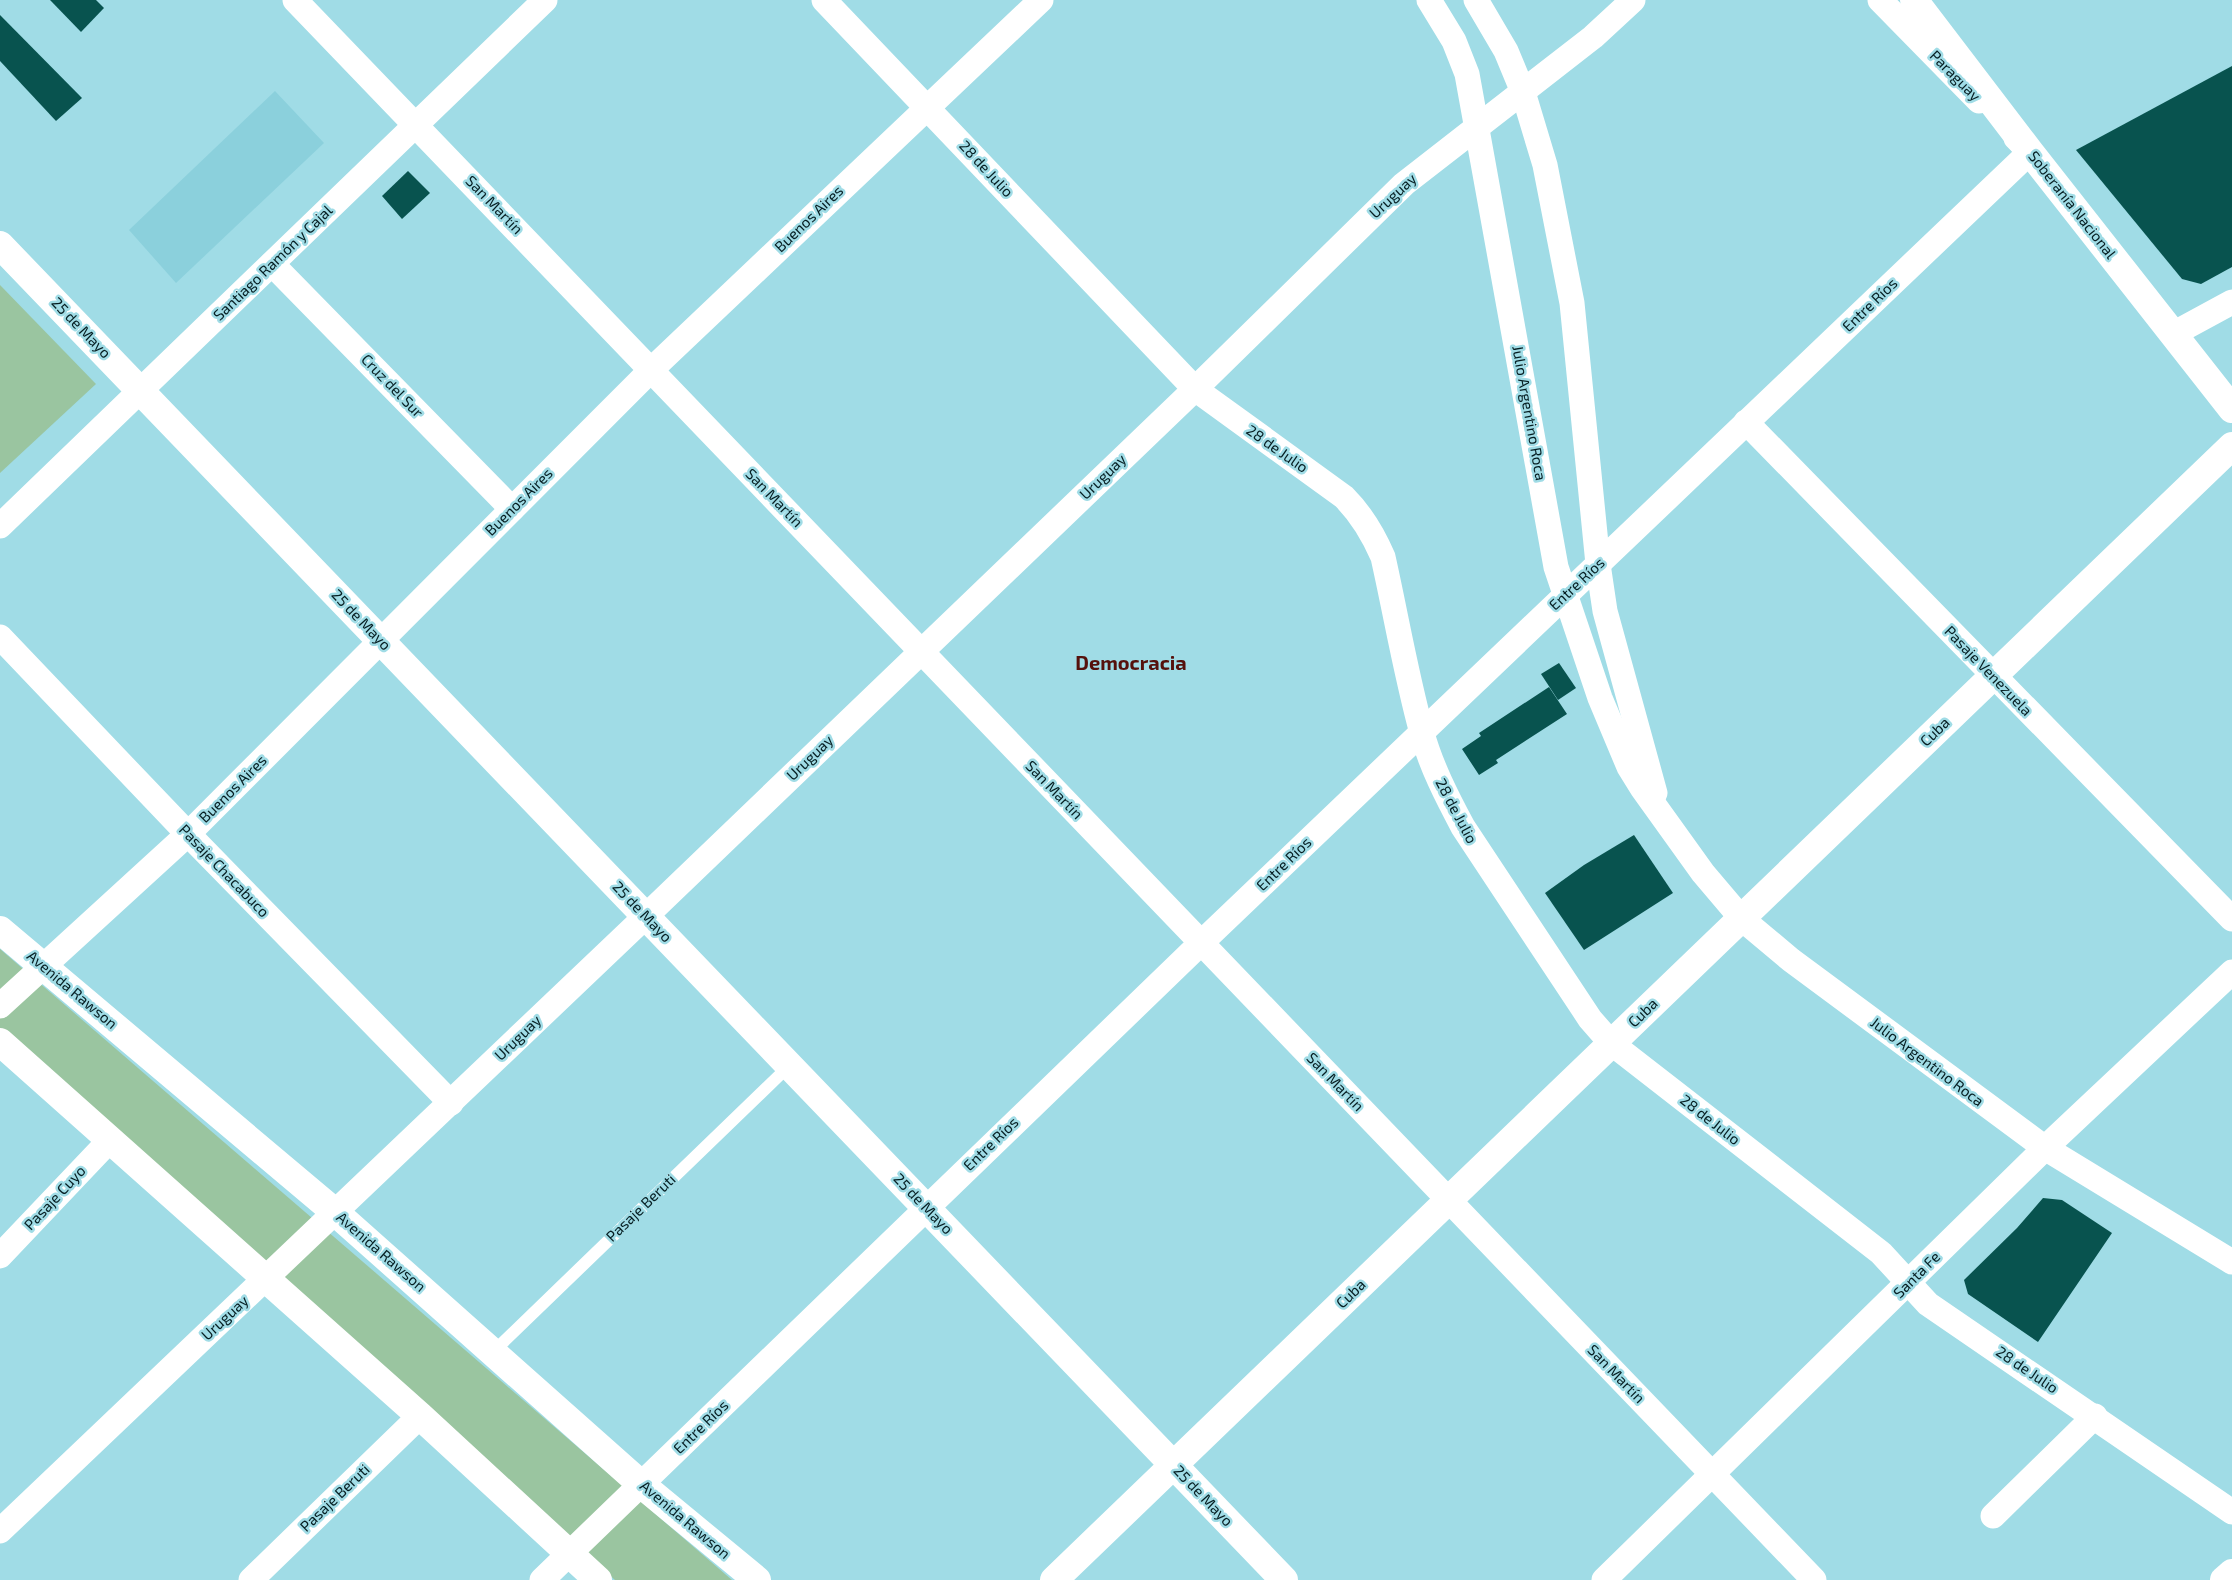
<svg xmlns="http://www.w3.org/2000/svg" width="2232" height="1580" font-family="'Exo 2',sans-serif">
  <rect width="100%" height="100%" fill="#a0dce6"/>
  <path fill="#8bd0dc" d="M 275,91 L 324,143 L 176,283 L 129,230 Z"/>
  <g fill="#9ac5a0">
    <path d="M 0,285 L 96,384 L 0,473 Z"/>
    <path d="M 0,949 L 732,1580 L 615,1580 L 0,1028 Z"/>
  </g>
  <g fill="#08534f">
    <path d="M 50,0 L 96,0 L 104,8 L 81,32 Z"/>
    <path d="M 0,15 L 82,98 L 56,121 L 0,61 Z"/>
    <path d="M 2232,66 L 2232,267 L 2201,284 L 2182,279 L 2076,150 Z"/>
    <path d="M 408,171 L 430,193 L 402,219 L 382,196 Z"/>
    <path d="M 1559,663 L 1576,688 L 1558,700 L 1541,674 Z"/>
    <path d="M 1549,687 L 1567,714 L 1496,760 L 1498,763 L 1479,775 L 1462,749 L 1481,736 L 1479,733 Z"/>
    <path d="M 1634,835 L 1673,893 L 1584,950 L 1545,893 L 1584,865 Z"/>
    <path d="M 2043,1198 L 2062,1200 L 2112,1233 L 2038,1342 L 1968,1294 L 1964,1280 L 2017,1228 Z"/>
  </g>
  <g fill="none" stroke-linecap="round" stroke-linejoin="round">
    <path stroke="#fff" stroke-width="12" d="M 494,1351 L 789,1066"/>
    <g stroke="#fff" stroke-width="25">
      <path d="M 295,0 L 1814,1580"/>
      <path d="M 824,0 L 1195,389 L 1344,497 C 1362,515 1373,534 1383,557 C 1396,615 1406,675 1422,733 C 1431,766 1447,797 1463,827 L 1590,1019 L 1611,1043 L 1881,1253 L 1928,1304 L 2232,1512"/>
      <path d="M 1429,0 L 1454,41 L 1467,74 L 1556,567 L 1600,698 L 1629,767 L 1642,788 L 1703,873 L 1742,919 L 1791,960 L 2045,1148 L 2232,1262"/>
      <path d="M 1476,0 L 1506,51 L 1523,92 L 1545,165 L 1572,303 L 1598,564 L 1605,611 L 1655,793"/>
      <path d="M 1880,0 L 1979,101"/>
      <path d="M 272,264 L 512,509"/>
      <path d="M 2173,334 L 2232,302"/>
      <path d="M 1746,422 L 2232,919"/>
      <path d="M 0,526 L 545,0"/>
      <path d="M 0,637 L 188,834 L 451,1103"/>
      <path d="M 0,1006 L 188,834 L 651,370 L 1041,0"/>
      <path d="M 0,1256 L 110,1140"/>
      <path d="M 1993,1516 L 2095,1416"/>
      <path d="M 0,1531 L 646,916 L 1195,389 L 1404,184 L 1593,37 L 1633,0"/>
      <path d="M 251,1580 L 420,1416"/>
      <path d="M 542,1580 L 1201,943 L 2030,152 L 2016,138"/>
      <path d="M 1604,1580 L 2045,1148 L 2232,972"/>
    </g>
    <g stroke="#fff" stroke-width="28">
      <path d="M 1914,0 L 2030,152 L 2232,409"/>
      <path d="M 0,245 L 1284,1580"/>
      <path d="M 0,930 L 336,1213 L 642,1485 L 757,1580"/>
      <path d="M 0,1042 L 420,1416 L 598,1580"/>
      <path d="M 1054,1580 L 2232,446"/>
      <path d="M 2224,1580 L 2232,1573"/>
    </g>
  </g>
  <g text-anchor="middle" stroke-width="5" stroke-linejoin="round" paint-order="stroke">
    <g font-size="15" fill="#061e22" stroke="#a0dce6">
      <text transform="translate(1955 76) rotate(45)" y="5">Paraguay</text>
      <text transform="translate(986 169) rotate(47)" y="5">28 de Julio</text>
      <text transform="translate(1393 196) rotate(-43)" y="5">Uruguay</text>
      <text transform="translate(494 205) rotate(46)" y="5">San Martín</text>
      <text transform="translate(2072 205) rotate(52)" y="5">Soberanía Nacional</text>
      <text transform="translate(809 219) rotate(-44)" y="5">Buenos Aires</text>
      <text transform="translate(273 263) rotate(-44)" y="5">Santiago Ramón y Cajal</text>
      <text transform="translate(1870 305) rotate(-44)" y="5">Entre Ríos</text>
      <text transform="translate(81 328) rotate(46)" y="5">25 de Mayo</text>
      <text transform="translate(392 386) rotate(46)" y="5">Cruz del Sur</text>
      <text transform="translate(1529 413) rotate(80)" y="5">Julio Argentino Roca</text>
      <text transform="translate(1277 449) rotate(35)" y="5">28 de Julio</text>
      <text transform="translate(1103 477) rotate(-44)" y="5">Uruguay</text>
      <text transform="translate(774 498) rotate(46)" y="5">San Martín</text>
      <text transform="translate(519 502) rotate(-45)" y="5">Buenos Aires</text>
      <text transform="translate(1577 584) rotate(-43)" y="5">Entre Ríos</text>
      <text transform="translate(361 620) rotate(46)" y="5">25 de Mayo</text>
      <text transform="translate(1988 671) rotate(46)" y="5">Pasaje Venezuela</text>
      <text transform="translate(1935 732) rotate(-44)" y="5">Cuba</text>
      <text transform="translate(810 758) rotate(-44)" y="5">Uruguay</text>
      <text transform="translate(233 789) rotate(-45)" y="5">Buenos Aires</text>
      <text transform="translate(1054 790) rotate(46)" y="5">San Martín</text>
      <text transform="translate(1456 811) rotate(62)" y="5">28 de Julio</text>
      <text transform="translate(1284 864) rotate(-44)" y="5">Entre Ríos</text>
      <text transform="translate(224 871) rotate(46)" y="5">Pasaje Chacabuco</text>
      <text transform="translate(642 912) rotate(46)" y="5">25 de Mayo</text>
      <text transform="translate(72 990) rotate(40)" y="5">Avenida Rawson</text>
      <text transform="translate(1643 1013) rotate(-44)" y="5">Cuba</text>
      <text transform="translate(518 1038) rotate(-44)" y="5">Uruguay</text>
      <text transform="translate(1927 1062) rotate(37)" y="5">Julio Argentino Roca</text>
      <text transform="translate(1335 1082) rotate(46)" y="5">San Martín</text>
      <text transform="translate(1710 1120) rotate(38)" y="5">28 de Julio</text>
      <text transform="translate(991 1144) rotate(-44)" y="5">Entre Ríos</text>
      <text transform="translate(55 1198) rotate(-47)" y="5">Pasaje Cuyo</text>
      <text transform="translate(923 1204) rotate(46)" y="5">25 de Mayo</text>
      <text transform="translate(641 1208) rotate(-44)" y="5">Pasaje Beruti</text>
      <text transform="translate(381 1252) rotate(41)" y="5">Avenida Rawson</text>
      <text transform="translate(1917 1275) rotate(-45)" y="5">Santa Fe</text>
      <text transform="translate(1351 1294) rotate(-44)" y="5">Cuba</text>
      <text transform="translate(225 1318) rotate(-43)" y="5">Uruguay</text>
      <text transform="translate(2027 1370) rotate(34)" y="5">28 de Julio</text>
      <text transform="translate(1616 1374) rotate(46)" y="5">San Martín</text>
      <text transform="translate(701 1427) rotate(-44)" y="5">Entre Ríos</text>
      <text transform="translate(1203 1496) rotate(46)" y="5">25 de Mayo</text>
      <text transform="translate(335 1498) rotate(-44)" y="5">Pasaje Beruti</text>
      <text transform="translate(685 1520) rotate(40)" y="5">Avenida Rawson</text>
    </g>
    <g font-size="20" font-weight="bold" fill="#55110c" stroke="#a0dce6">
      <text x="1131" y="670">Democracia</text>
    </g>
  </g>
</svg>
